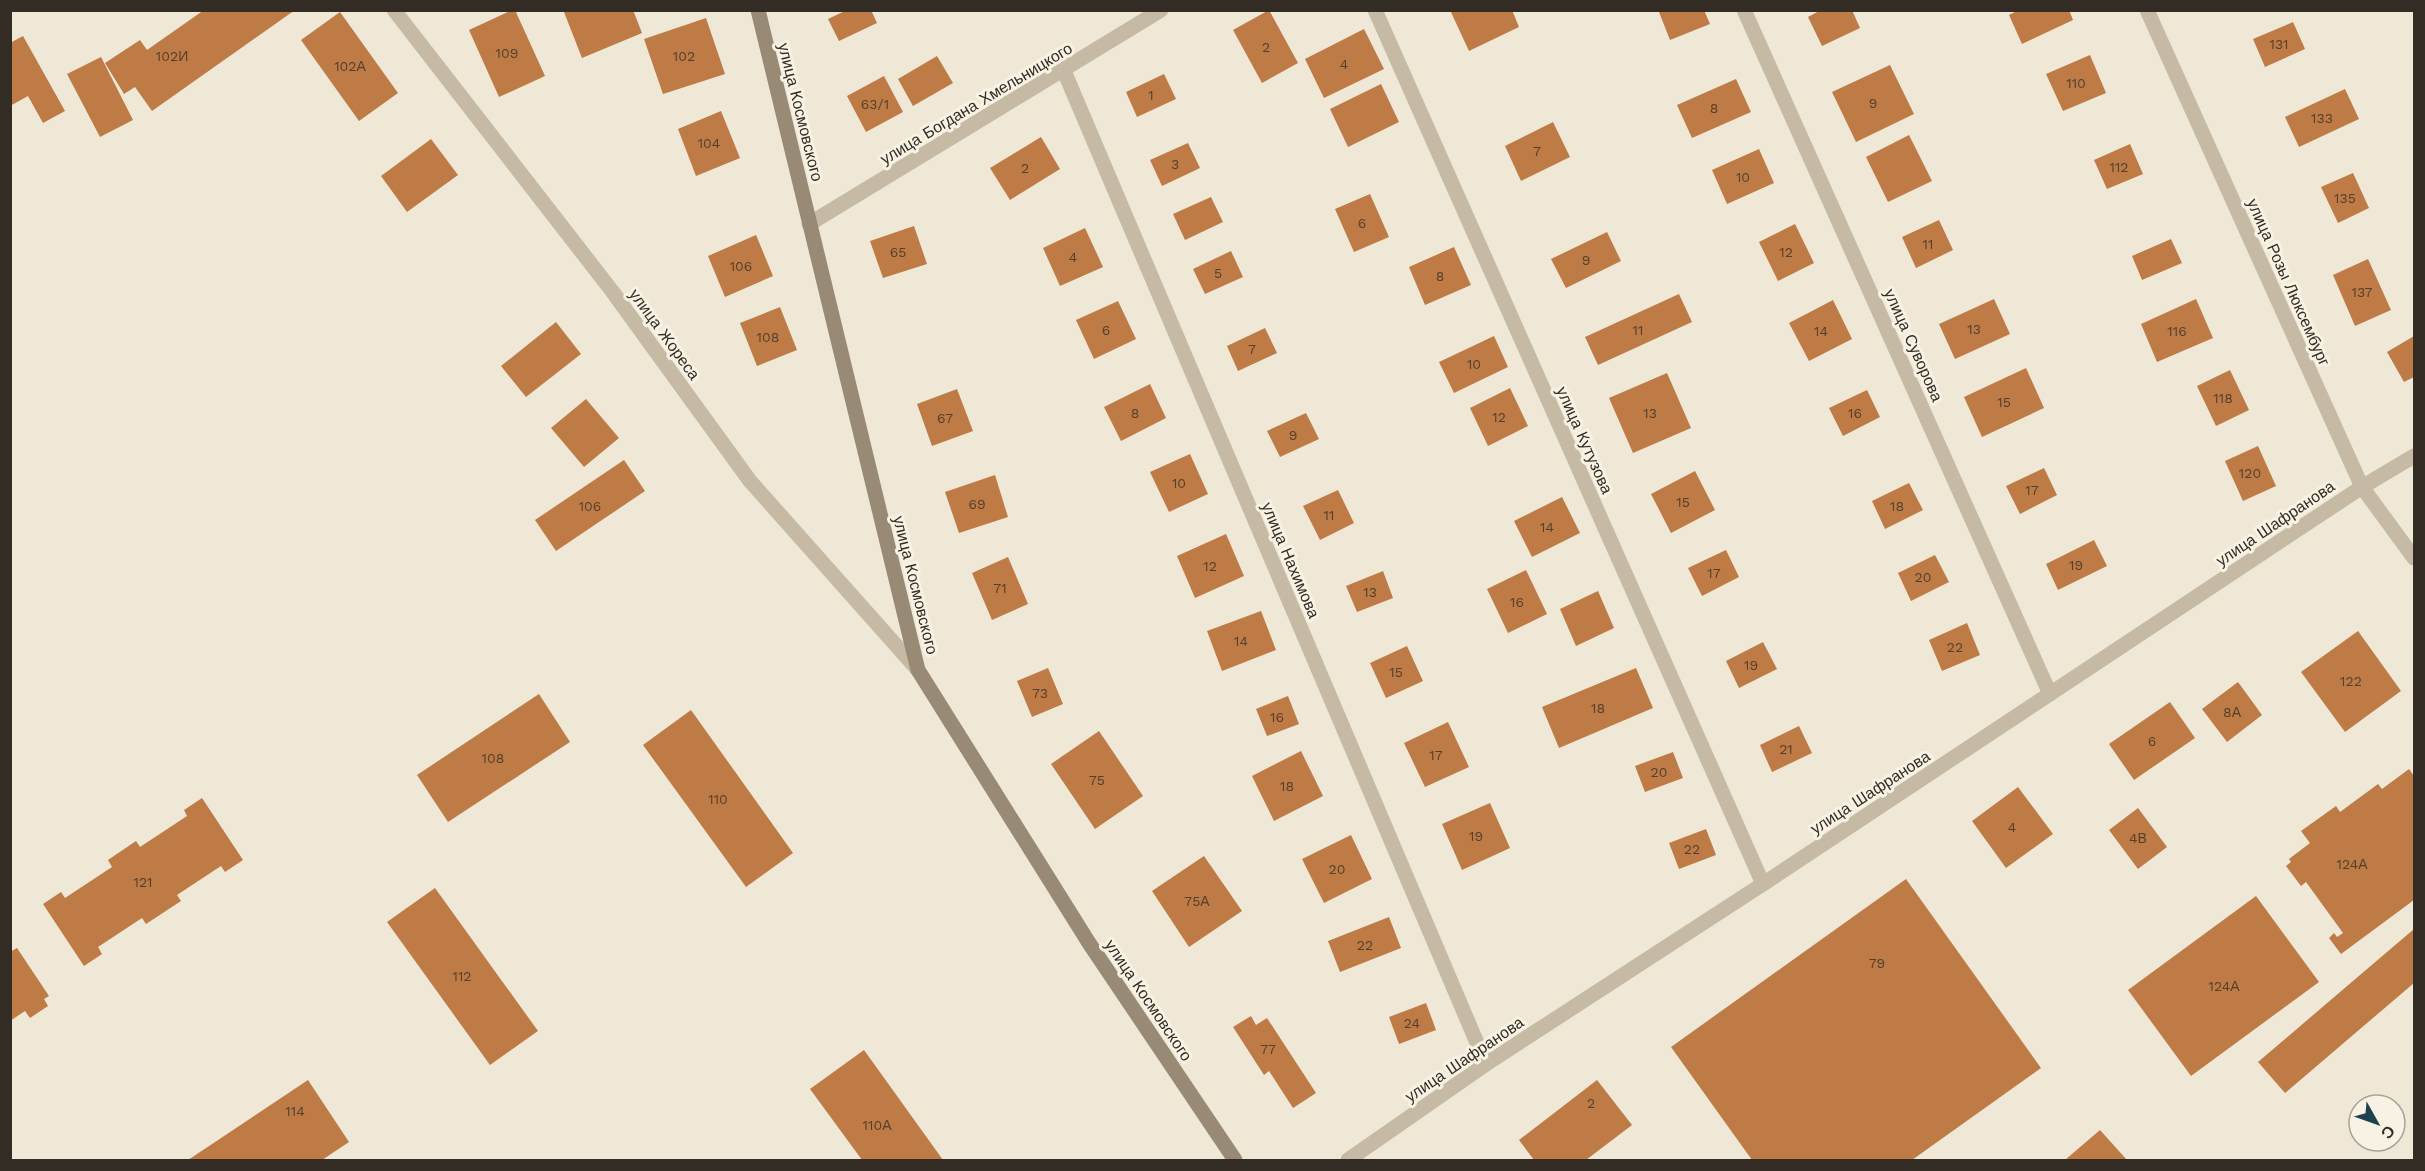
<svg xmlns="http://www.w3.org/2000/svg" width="2425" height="1171" font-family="'Work Sans',sans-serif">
  <rect width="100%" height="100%" fill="#efe8d7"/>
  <g fill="#be7b46">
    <path d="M 204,10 L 295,10 L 152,111 L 135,87 L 124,94 L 105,63 L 140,40 L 147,50 Z"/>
    <path d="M 512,10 L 515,10 L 545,76 L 499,97 L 469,30 Z"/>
    <path d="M 569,10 L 633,10 L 642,33 L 582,58 L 564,12 Z"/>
    <path d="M 847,10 L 871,10 L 877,23 L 839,41 L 828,19 Z"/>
    <path d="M 1269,10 L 1298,63 L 1262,83 L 1233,30 Z"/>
    <path d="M 1450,10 L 1512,10 L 1519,27 L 1469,51 Z"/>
    <path d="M 1663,10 L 1704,10 L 1710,24 L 1670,40 L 1659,12 Z"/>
    <path d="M 1821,10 L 1852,10 L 1860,28 L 1822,46 L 1808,17 Z"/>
    <path d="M 2019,10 L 2069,10 L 2073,20 L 2022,44 L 2009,15 Z"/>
    <path d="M 340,12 L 398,93 L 359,121 L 301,40 Z"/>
    <path d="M 706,18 L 725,74 L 663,94 L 644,39 Z"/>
    <path d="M 2293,22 L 2305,49 L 2265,67 L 2253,39 Z"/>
    <path d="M 1364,29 L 1384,69 L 1324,98 L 1305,59 Z"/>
    <path d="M 23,36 L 65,111 L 43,123 L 28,96 L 10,106 L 10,43 Z"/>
    <path d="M 2090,55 L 2106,93 L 2063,111 L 2046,74 Z"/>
    <path d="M 937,56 L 953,83 L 913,106 L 898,79 Z"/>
    <path d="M 101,57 L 133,120 L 100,137 L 67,74 Z"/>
    <path d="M 1890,65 L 1914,114 L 1856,142 L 1832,92 Z"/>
    <path d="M 1164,74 L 1176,99 L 1137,117 L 1126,92 Z"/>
    <path d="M 884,76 L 903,112 L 866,132 L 847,96 Z"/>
    <path d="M 1736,79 L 1751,112 L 1692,138 L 1677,105 Z"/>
    <path d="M 1381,84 L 1399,122 L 1348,147 L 1330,109 Z"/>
    <path d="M 2345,89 L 2359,119 L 2299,147 L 2285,117 Z"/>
    <path d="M 721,111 L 740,158 L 696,176 L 678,129 Z"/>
    <path d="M 1553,122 L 1570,157 L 1521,181 L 1505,146 Z"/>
    <path d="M 1909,135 L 1932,181 L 1888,202 L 1866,157 Z"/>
    <path d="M 1041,137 L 1060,169 L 1010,200 L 990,168 Z"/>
    <path d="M 431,139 L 458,175 L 407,212 L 381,176 Z"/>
    <path d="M 1188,143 L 1200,168 L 1162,186 L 1150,160 Z"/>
    <path d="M 2130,144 L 2143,174 L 2107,189 L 2094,160 Z"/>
    <path d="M 1759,149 L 1774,183 L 1727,204 L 1712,170 Z"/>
    <path d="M 2353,173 L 2369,208 L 2338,223 L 2321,187 Z"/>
    <path d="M 1370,194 L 1389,237 L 1354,252 L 1335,209 Z"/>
    <path d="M 1211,197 L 1223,222 L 1185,240 L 1173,214 Z"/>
    <path d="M 1939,220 L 1953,250 L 1916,268 L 1902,237 Z"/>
    <path d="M 1795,224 L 1814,263 L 1778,281 L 1759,242 Z"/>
    <path d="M 914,226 L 927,264 L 883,278 L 870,241 Z"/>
    <path d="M 1085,228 L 1103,267 L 1060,286 L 1043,248 Z"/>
    <path d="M 1607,232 L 1621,261 L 1566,288 L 1551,259 Z"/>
    <path d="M 756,235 L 773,276 L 725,297 L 708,256 Z"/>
    <path d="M 2171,239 L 2182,263 L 2142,280 L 2132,256 Z"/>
    <path d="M 1454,247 L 1471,285 L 1425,305 L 1409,267 Z"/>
    <path d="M 1231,251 L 1243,277 L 1205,294 L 1193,269 Z"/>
    <path d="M 2368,259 L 2391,310 L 2355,326 L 2333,275 Z"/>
    <path d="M 1679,294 L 1692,322 L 1598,365 L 1585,337 Z"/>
    <path d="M 1994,299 L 2010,334 L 1955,359 L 1939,324 Z"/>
    <path d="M 2196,299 L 2213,338 L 2157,362 L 2141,324 Z"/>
    <path d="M 1833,300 L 1852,339 L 1809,361 L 1789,323 Z"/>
    <path d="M 1118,301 L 1136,339 L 1094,359 L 1076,320 Z"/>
    <path d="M 780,307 L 797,350 L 757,366 L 740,323 Z"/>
    <path d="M 556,322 L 581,354 L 526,397 L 501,366 Z"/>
    <path d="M 1265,328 L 1277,353 L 1238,371 L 1227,346 Z"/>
    <path d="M 1494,336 L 1508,367 L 1454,393 L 1439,362 Z"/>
    <path d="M 2414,336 L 2414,377 L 2404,382 L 2387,352 Z"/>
    <path d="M 2026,368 L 2044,408 L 1982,437 L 1964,397 Z"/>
    <path d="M 2230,370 L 2249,410 L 2216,426 L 2197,386 Z"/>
    <path d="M 1667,373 L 1691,428 L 1633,453 L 1609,398 Z"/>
    <path d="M 1150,384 L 1166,418 L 1121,441 L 1104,407 Z"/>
    <path d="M 1510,388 L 1528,426 L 1488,446 L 1470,408 Z"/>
    <path d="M 957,389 L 973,431 L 932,446 L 917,404 Z"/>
    <path d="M 1867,390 L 1880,417 L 1843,436 L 1829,408 Z"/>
    <path d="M 586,399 L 619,438 L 584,467 L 551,428 Z"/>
    <path d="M 1306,413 L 1319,439 L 1280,457 L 1267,431 Z"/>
    <path d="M 2258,446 L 2276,486 L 2243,501 L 2225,461 Z"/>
    <path d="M 1190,454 L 1208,494 L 1169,512 L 1150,472 Z"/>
    <path d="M 624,460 L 645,491 L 556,551 L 535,520 Z"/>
    <path d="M 2044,468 L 2057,495 L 2020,514 L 2006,486 Z"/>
    <path d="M 1695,471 L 1715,510 L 1671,533 L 1651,494 Z"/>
    <path d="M 995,475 L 1008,517 L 959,533 L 945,492 Z"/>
    <path d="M 1909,483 L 1923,510 L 1885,529 L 1872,501 Z"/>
    <path d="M 1338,490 L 1354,523 L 1320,540 L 1303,506 Z"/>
    <path d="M 1562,497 L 1580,533 L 1532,557 L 1514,521 Z"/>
    <path d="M 1226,534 L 1244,576 L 1195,598 L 1177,556 Z"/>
    <path d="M 2094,540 L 2107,566 L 2058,590 L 2046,564 Z"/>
    <path d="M 1726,550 L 1739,577 L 1702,596 L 1688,568 Z"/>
    <path d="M 1935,555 L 1949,582 L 1911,601 L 1898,573 Z"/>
    <path d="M 1008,557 L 1028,604 L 992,620 L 972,573 Z"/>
    <path d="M 1526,570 L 1547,614 L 1508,633 L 1487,589 Z"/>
    <path d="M 1383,571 L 1393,598 L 1357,612 L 1346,586 Z"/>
    <path d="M 1598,591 L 1614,628 L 1576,646 L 1560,609 Z"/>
    <path d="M 1261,611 L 1276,650 L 1222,671 L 1207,631 Z"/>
    <path d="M 1967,623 L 1980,655 L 1942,671 L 1929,640 Z"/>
    <path d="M 2358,631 L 2401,691 L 2345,732 L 2301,672 Z"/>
    <path d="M 1763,642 L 1777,669 L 1739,688 L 1726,661 Z"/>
    <path d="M 1407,646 L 1423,681 L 1386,698 L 1370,663 Z"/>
    <path d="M 1048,668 L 1063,704 L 1032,717 L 1017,681 Z"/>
    <path d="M 1636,668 L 1653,708 L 1559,748 L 1542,707 Z"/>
    <path d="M 2238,682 L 2262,715 L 2227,742 L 2202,709 Z"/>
    <path d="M 539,694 L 570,742 L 448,822 L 417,775 Z"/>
    <path d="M 1288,696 L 1299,724 L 1267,736 L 1256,709 Z"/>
    <path d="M 2170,702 L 2195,738 L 2134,780 L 2109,744 Z"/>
    <path d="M 691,710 L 793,853 L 746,887 L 643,745 Z"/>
    <path d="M 1448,722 L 1469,767 L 1425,787 L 1404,743 Z"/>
    <path d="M 1799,726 L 1812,753 L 1772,772 L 1760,745 Z"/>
    <path d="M 1099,731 L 1143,796 L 1095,829 L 1051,764 Z"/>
    <path d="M 1301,751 L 1323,796 L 1274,821 L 1252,776 Z"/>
    <path d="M 1673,752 L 1683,778 L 1645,792 L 1635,766 Z"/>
    <path d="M 2409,769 L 2414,776 L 2414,900 L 2341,954 L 2329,938 L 2334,933 L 2337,937 L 2343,933 L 2306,882 L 2301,886 L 2286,866 L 2291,862 L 2289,859 L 2310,843 L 2301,831 L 2336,806 L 2340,812 L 2378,784 L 2382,789 Z"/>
    <path d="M 2018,787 L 2053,834 L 2006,868 L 1972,821 Z"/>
    <path d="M 202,798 L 243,860 L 225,872 L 221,866 L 177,895 L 181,901 L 146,924 L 142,918 L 98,947 L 102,954 L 84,966 L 43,904 L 61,892 L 65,898 L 112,867 L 108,860 L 136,841 L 140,847 L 187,816 L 184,810 Z"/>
    <path d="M 1490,803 L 1510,848 L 1462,870 L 1442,824 Z"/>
    <path d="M 2138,808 L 2167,847 L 2138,869 L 2109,830 Z"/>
    <path d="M 1706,829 L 1716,855 L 1679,869 L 1669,843 Z"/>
    <path d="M 1351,835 L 1372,879 L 1324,903 L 1302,859 Z"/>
    <path d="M 1204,856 L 1242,911 L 1189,947 L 1152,891 Z"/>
    <path d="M 1906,879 L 2041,1068 L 1912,1160 L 1752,1160 L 1671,1047 Z"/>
    <path d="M 435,888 L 538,1031 L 490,1065 L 387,922 Z"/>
    <path d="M 2256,896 L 2319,982 L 2191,1076 L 2128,990 Z"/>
    <path d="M 1389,917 L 1401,948 L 1340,972 L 1328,941 Z"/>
    <path d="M 2414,929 L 2414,983 L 2285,1093 L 2258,1062 Z"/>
    <path d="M 17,948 L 49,996 L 44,999 L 48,1006 L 30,1018 L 25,1011 L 10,1021 L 10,952 Z"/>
    <path d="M 1426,1003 L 1436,1030 L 1399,1044 L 1389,1017 Z"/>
    <path d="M 1251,1016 L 1256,1025 L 1267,1018 L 1316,1093 L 1293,1108 L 1269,1071 L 1264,1075 L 1233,1027 Z"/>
    <path d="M 864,1050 L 943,1160 L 862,1160 L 810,1089 Z"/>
    <path d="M 308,1080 L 349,1142 L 322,1160 L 188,1160 Z"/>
    <path d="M 1597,1080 L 1632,1125 L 1586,1160 L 1534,1160 L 1519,1140 Z"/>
    <path d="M 2100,1130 L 2127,1160 L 2065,1160 Z"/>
  </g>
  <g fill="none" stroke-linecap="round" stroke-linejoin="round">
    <g stroke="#c6baa5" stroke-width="15">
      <path d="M 394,10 L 612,291 L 750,481 L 918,670"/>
      <path d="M 1375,10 L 1763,884"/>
      <path d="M 1744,10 L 2050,694"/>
      <path d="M 2147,10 L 2362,487 L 2414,558"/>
      <path d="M 1064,71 L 1486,1064"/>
      <path d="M 809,224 L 1161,10"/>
      <path d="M 1348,1160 L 1486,1064 L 1763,884 L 2362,487 L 2414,456"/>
    </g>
    <path stroke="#998a76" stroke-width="15" d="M 758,10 L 918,670 L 1089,943 L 1235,1160"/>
  </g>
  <g text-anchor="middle" stroke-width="6" stroke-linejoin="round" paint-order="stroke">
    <g font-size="14" fill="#55402d">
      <text x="2279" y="49">131</text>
      <text x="1266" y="52">2</text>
      <text x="507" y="58">109</text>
      <text x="172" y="61">102И</text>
      <text x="684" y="61">102</text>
      <text x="1344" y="69">4</text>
      <text x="350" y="71">102А</text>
      <text x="2076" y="88">110</text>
      <text x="1151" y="100">1</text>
      <text x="1873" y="108">9</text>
      <text x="875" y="109">63/1</text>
      <text x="1714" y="113">8</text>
      <text x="2322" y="123">133</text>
      <text x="709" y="148">104</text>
      <text x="1537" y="156">7</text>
      <text x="1175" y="169">3</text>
      <text x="2119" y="172">112</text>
      <text x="1025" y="173">2</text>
      <text x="1743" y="182">10</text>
      <text x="2345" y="203">135</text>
      <text x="1362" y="228">6</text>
      <text x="1928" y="249">11</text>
      <text x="898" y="257">65</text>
      <text x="1786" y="257">12</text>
      <text x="1073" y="262">4</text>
      <text x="1586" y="265">9</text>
      <text x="741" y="271">106</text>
      <text x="1218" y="278">5</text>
      <text x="1440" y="281">8</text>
      <text x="2362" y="297">137</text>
      <text x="1974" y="334">13</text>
      <text x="1106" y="335">6</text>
      <text x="1638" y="335">11</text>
      <text x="1821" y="336">14</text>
      <text x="2177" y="336">116</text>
      <text x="768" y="342">108</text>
      <text x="1252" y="354">7</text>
      <text x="1474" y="369">10</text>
      <text x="2223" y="403">118</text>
      <text x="2004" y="407">15</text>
      <text x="1135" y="418">8</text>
      <text x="1650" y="418">13</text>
      <text x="1855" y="418">16</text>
      <text x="1499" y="422">12</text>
      <text x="945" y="423">67</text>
      <text x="1293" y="440">9</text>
      <text x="2250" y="478">120</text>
      <text x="1179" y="488">10</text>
      <text x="2032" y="495">17</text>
      <text x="1683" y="507">15</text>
      <text x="977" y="509">69</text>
      <text x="590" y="511">106</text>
      <text x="1897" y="511">18</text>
      <text x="1329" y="520">11</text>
      <text x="1547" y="532">14</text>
      <text x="2076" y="570">19</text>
      <text x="1210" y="571">12</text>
      <text x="1714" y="578">17</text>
      <text x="1923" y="582">20</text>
      <text x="1000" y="593">71</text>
      <text x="1370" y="597">13</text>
      <text x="1517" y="607">16</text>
      <text x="1241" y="646">14</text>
      <text x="1955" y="652">22</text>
      <text x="1751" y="670">19</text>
      <text x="1396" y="677">15</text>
      <text x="2351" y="686">122</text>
      <text x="1040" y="698">73</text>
      <text x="1598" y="713">18</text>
      <text x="2232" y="717">8А</text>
      <text x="1277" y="722">16</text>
      <text x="2152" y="746">6</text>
      <text x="1786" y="754">21</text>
      <text x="1436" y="760">17</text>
      <text x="493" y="763">108</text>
      <text x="1659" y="777">20</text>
      <text x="1097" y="785">75</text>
      <text x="1287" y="791">18</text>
      <text x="718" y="804">110</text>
      <text x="2012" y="832">4</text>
      <text x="1476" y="841">19</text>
      <text x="2138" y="843">4В</text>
      <text x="1692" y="854">22</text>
      <text x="2352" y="869">124А</text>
      <text x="1337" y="874">20</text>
      <text x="143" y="887">121</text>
      <text x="1197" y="906">75А</text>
      <text x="1365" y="950">22</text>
      <text x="1877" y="968">79</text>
      <text x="462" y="981">112</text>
      <text x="2224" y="991">124А</text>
      <text x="1412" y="1028">24</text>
      <text x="1268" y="1054">77</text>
      <text x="1591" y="1108">2</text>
      <text x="295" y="1116">114</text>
      <text x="877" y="1130">110А</text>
    </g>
    <g font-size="16" fill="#322c25" stroke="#f7f2e3">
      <text transform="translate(976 103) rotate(-31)" y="6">улица Богдана Хмельницкого</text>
      <text transform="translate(801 112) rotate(76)" y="6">улица Космовского</text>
      <text transform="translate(2289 282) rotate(66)" y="6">улица Розы Люксембург</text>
      <text transform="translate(665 334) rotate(54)" y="6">улица Жореса</text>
      <text transform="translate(1914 345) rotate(66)" y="6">улица Суворова</text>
      <text transform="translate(1585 440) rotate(66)" y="6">улица Кутузова</text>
      <text transform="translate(2275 523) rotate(-34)" y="6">улица Шафранова</text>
      <text transform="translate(1291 560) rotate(67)" y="6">улица Нахимова</text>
      <text transform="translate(916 585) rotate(76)" y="6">улица Космовского</text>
      <text transform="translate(1870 792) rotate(-33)" y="6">улица Шафранова</text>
      <text transform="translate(1149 1000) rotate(56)" y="6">улица Космовского</text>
      <text transform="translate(1464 1059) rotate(-34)" y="6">улица Шафранова</text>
    </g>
  </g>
  <rect width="2425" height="1171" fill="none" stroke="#322c25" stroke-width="24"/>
  <g transform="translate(2377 1123) rotate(130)"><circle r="28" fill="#f7f2e3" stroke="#a8a397" stroke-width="1.5"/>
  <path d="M0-4.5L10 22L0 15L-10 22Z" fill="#1e4350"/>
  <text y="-9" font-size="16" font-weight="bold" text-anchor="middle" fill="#322c25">С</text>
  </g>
</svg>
